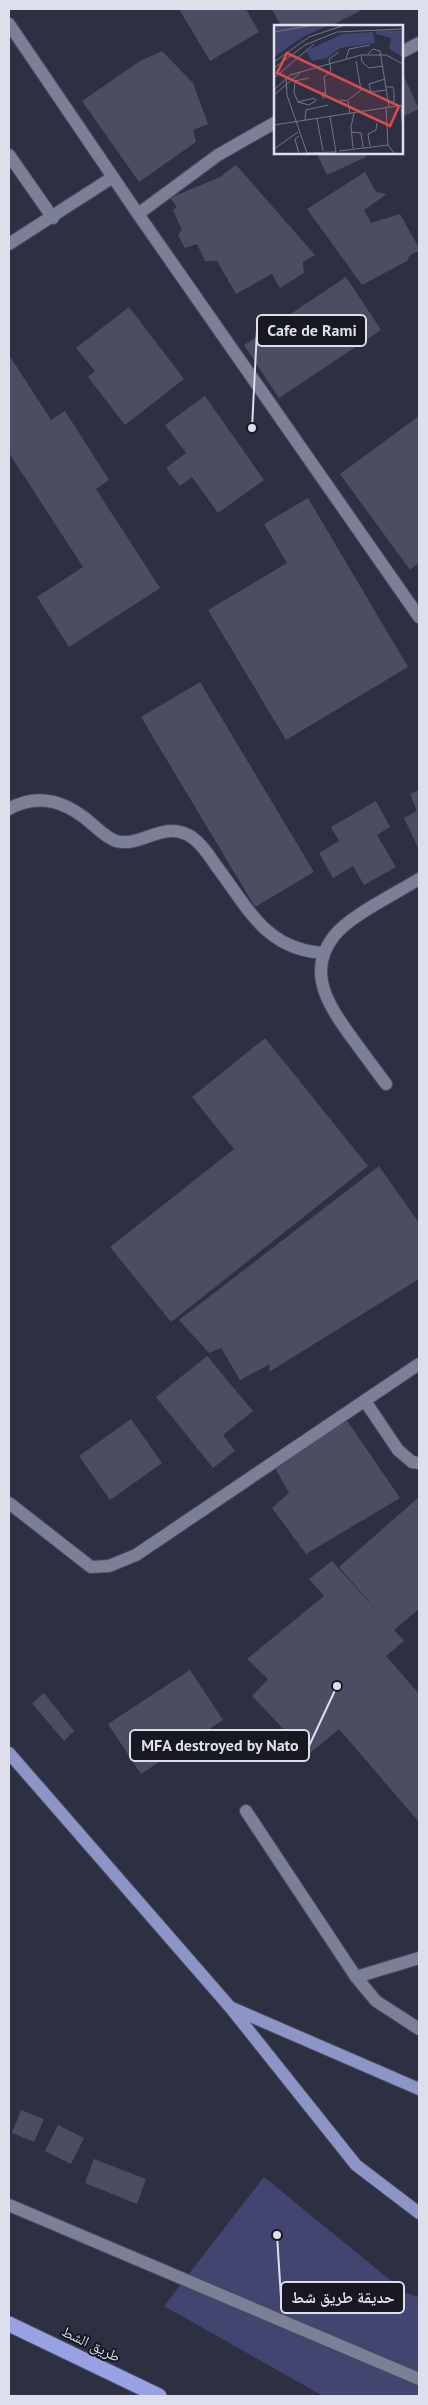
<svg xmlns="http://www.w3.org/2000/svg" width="428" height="2405" font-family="'PT Sans','Noto Naskh Arabic',sans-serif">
  <rect width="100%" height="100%" fill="#2d2f43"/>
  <path fill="#41456f" d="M 264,2177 L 406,2293 L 419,2297 L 419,2396 L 323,2396 L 164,2306 Z"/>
  <g fill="#4b4e63">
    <path d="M 179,9 L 246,9 L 259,32 L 210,61 Z"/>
    <path d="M 272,9 L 364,9 L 330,26 L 281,26 Z"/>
    <path d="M 162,51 L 193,83 L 208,124 L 193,130 L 196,142 L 139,182 L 82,101 L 140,61 Z"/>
    <path d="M 402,72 L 419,109 L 402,117 Z"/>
    <path d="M 316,152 L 365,152 L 366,157 L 327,175 Z"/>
    <path d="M 236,165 L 315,255 L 303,262 L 304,273 L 280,288 L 272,274 L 236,294 L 217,261 L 205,261 L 197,244 L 185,248 L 178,235 L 182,230 L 173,210 L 177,207 L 170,198 L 220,177 Z"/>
    <path d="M 365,172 L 376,192 L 387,194 L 364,210 L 371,223 L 400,214 L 419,248 L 419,251 L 410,255 L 407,261 L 362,285 L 307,209 Z"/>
    <path d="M 346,277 L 381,330 L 279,398 L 244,345 Z"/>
    <path d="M 129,307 L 184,379 L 125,425 L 88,377 L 95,371 L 76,348 Z"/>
    <path d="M 11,358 L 51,420 L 65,411 L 109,480 L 96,489 L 160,588 L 69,647 L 37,597 L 83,567 L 9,453 L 9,360 Z"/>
    <path d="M 205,396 L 264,480 L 218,513 L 192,477 L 180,486 L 166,468 L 186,453 L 165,425 Z"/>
    <path d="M 419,416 L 419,563 L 410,570 L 340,474 Z"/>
    <path d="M 308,498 L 408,667 L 286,740 L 208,610 L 287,563 L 264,524 Z"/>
    <path d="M 200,682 L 314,872 L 255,907 L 141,717 Z"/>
    <path d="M 419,790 L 419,850 L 404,818 L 417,811 L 410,794 Z"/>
    <path d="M 376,801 L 390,827 L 377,835 L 396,867 L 364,885 L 353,866 L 333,878 L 319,853 L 339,841 L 331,827 Z"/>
    <path d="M 265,1038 L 368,1166 L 171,1322 L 110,1247 L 234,1149 L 192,1097 Z"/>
    <path d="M 379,1166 L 419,1223 L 419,1279 L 269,1372 L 270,1364 L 240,1380 L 221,1348 L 209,1353 L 179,1320 Z"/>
    <path d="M 207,1356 L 253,1411 L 223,1435 L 235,1451 L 213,1468 L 156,1397 Z"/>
    <path d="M 131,1419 L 162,1463 L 110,1500 L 79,1456 Z"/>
    <path d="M 346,1419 L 400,1498 L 306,1554 L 272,1508 L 289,1493 L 274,1466 Z"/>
    <path d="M 419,1497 L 419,1609 L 394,1630 L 404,1641 L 386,1656 L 419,1694 L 419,1822 L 339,1729 L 308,1755 L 252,1696 L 268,1679 L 247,1659 L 324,1596 L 309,1579 L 332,1561 L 385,1620 L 339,1567 Z"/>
    <path d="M 190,1670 L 223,1720 L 141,1774 L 108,1724 Z"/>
    <path d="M 44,1693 L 74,1731 L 64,1741 L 32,1703 Z"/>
    <path d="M 21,2110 L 44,2119 L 34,2142 L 12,2133 Z"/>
    <path d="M 58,2125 L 84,2138 L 71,2164 L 45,2151 Z"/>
    <path d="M 94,2159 L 146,2179 L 137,2204 L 85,2183 Z"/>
  </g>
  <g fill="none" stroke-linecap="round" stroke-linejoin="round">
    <g stroke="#494b5c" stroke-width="14">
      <g id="minor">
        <path d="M 9,24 L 138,214 L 419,617"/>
        <path d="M 402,52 L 419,43"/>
        <path d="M 9,155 L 53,218"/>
        <path d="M 138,214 L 218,155 L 276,122"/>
        <path d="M 9,244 L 113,177"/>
        <path d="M 9,809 C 39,792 67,802 92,824 C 99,830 107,838 116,841 C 142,848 165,818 193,838 C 203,845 210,857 217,867 C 249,909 266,950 324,953"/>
        <path d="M 386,1084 C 375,1069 364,1054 352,1038 C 330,1007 305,973 334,936 C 349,916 397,893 419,879"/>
        <path d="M 365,1401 L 398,1450 L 412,1462 L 419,1463"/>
        <path d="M 9,1503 L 91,1567 L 109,1566 L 136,1555 L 419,1364"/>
        <path d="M 246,1811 L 356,1977 L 376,2001 L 419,2029"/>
        <path d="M 356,1977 L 419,1958"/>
        <path d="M 9,2205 L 419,2379"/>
      </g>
    </g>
    <g stroke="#494b5c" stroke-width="14">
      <g id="major">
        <path d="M 9,1753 L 230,2007 L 356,2165 L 419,2213"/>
        <path d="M 232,2008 L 419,2089"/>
      </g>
    </g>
    <g stroke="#494b5c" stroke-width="17">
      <path id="highway" d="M 9,2324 L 159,2396"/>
    </g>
    <use href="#minor" stroke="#7c8097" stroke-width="12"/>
    <use href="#major" stroke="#8d94c6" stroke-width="12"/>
    <use href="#highway" stroke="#99a1e5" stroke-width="15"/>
  </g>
  <g text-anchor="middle" stroke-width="4" stroke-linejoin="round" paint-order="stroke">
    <g font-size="15" fill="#dddfec" stroke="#171821">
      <text transform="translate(91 2344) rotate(26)" y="5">طريق الشط</text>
    </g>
  </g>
  <g transform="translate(274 25)">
    <rect width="129" height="129" fill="#2d2f43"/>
    <path d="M 0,0 L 55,0 L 29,12 L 0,32 ZM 101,5 L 129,6 L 129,32 L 115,24 L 117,13 L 102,9 ZM 99,7 L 101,18 L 66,23 L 53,33 L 38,36 L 32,26 L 68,9 Z" fill="#41456f"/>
    <path fill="none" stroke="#737587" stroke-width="1" d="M 0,7 L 40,0M 94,29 L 99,24 L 106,26 L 115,82M 87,30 L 88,37 L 95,43 L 109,41M 72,34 L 75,24 L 96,20M 0,37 L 35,12 L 71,0M 0,43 L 31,20 L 63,7 L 129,4M 12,52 L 13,70 L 33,128M 0,53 L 40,19M 111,54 L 95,59 L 97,67 L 113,65M 112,62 L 119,62 L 120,66 L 120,77 L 114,78M 0,65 L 16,50 L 87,30 L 112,30 L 129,39M 52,67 L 48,68 L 49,73 L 52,71 L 50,52 L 57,46 L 55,34 L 65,27M 0,70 L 26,48M 40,73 L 42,76 L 35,80 L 24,77 ZM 66,75 L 74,76 L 76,89M 74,75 L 87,65 L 82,36M 24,77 L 20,68 L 21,56 L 35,53M 127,80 L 129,111M 112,82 L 114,120 L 121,129M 56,92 L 62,127M 43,94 L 49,126M 31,95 L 32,85 L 54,80M 0,100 L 129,80M 78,107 L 87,108 L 89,122M 96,121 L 94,109 L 102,105 L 103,98M 79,123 L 77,102 L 80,88M 0,124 L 24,107M 65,126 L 114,120M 31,128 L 62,127M 25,129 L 21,114 L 25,111"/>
    <path fill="#d74d4f" fill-opacity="0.15" stroke="#d74d4f" stroke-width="2.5" d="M 13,28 L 125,81 L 116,101 L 3,48 Z"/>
    <rect width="129" height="129" fill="none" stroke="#dddfec" stroke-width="2.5"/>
  </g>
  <path fill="none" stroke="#dddfec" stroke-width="2" d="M252 428L257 330M337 1686L309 1746M277 2235L281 2298"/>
  <g fill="#dddfec" stroke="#171821" stroke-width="2">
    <circle cx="252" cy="428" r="5"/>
    <circle cx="337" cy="1686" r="5"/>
    <circle cx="277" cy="2235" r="5"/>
  </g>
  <g fill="#171821" stroke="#dddfec" stroke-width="2">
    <rect x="257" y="315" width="109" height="31" rx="5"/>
    <rect x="130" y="1730" width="179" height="31" rx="5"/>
    <rect x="281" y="2282" width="123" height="31" rx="5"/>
  </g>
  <g font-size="16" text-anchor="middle" font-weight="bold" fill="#dddfec">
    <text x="312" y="336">Cafe de Rami</text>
    <text x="220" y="1751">MFA destroyed by Nato</text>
    <text x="343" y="2303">حديقة طريق شط</text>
  </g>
  <rect width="428" height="2405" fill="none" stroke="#dddfec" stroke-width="20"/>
</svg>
